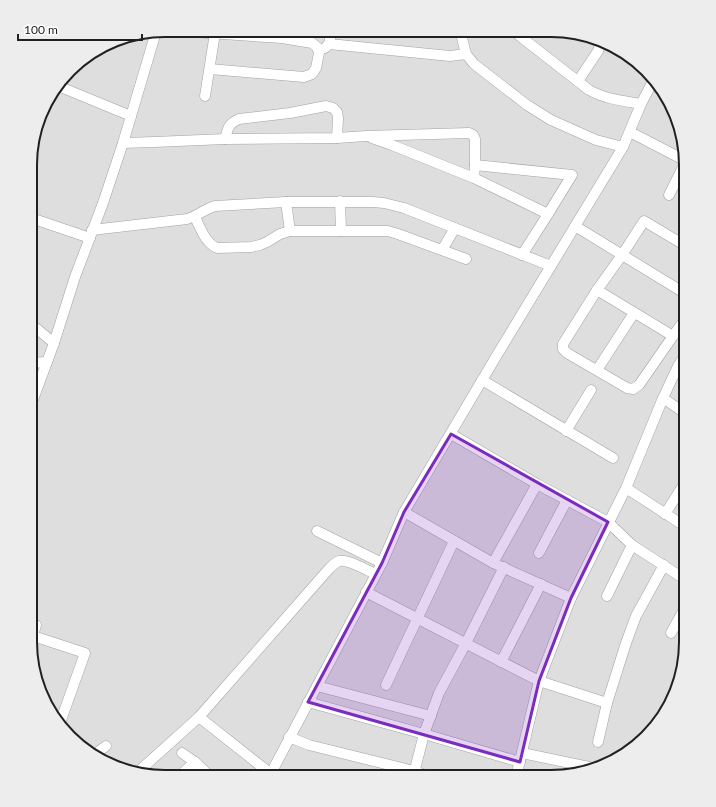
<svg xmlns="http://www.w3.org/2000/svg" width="716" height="807" font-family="Lato,sans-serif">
  <rect width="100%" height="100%" fill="#f1ede8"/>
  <path fill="#dfdede" d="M 165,30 L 568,31 L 618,48 L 663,90 L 686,157 L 686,650 L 668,709 L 626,754 L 559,777 L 156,777 L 98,759 L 53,717 L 30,650 L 31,148 L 48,98 L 76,63 L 122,37 Z"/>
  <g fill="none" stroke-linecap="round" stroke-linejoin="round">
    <g stroke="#a2a2a2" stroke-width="11">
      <g id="minor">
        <path d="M 163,30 L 282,38 L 312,43 L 317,47 L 319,53 L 316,68 L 312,74 L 304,77 L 210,69"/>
        <path d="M 463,31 L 462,38 L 466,54 L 474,64 L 527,105 L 551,120 L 596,140 L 623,147"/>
        <path d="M 514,31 L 521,37 L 589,90 C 605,99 624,101 641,104"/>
        <path d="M 329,44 L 450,56 L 466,54"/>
        <path d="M 325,48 L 329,44 L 332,30"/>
        <path d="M 578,81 L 598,51 L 600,45 L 599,42"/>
        <path d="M 58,86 L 131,116"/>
        <path d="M 205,96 L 215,33"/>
        <path d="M 630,132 L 686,161"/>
        <path d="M 372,138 L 392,145 L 474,178 L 548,214"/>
        <path d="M 225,139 C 228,128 228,124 239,119 L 290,113 L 326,106 L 333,108 L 337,112 L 338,118 L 337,138"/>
        <path d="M 123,143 L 154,142 L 225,139 L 337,138 L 366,136 L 469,133 L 473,135 L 475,139 L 475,165 L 474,178"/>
        <path d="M 475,165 L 572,175 L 548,214 L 522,255"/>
        <path d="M 669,195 L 686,161"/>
        <path d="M 340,201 L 341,231"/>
        <path d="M 286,202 L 290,231"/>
        <path d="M 195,217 C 200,227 205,243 217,248 L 251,247 L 260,245 L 267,242 L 280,234 L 290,231 L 388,231 L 398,234 L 466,259"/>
        <path d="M 31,218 L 90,238"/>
        <path d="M 575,226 L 686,294"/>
        <path d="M 92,230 L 187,219 C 197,216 205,209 215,206 L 286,202 L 373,202 L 384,203 L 404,208 L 551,266"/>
        <path d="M 686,246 L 644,221 L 622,255 L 597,290 L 673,336 L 686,318"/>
        <path d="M 442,250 L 455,228"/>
        <path d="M 597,290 L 563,344 L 563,349 L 567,353 L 627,388 L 633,389 L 639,385 L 673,336"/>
        <path d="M 31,324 L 54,343"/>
        <path d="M 31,363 L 47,362"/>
        <path d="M 597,370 L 634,313"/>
        <path d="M 482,380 L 613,458"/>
        <path d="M 663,398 L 686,414"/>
        <path d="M 31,405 L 54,343 L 75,277 L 103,203 L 123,143 L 156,32"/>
        <path d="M 566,431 L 591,390"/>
        <path d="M 451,434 L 537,484 L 608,522 L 632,545 L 686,580"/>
        <path d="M 626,488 L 686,527"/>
        <path d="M 404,512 L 493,563 L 571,598"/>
        <path d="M 665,514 L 686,481"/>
        <path d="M 317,531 L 382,563"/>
        <path d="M 539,553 L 567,500"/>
        <path d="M 493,563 L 537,484"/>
        <path d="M 366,592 L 539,681 L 607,703"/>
        <path d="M 607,596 L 632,545"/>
        <path d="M 671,633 L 686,606"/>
        <path d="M 33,636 L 85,653 L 60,723"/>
        <path d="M 31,642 L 36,625"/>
        <path d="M 501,662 L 541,584"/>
        <path d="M 386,685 L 454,541"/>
        <path d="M 317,686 L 431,716"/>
        <path d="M 308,702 L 424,734 L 520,762"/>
        <path d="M 199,717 L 271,774"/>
        <path d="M 289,737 L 309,745 L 414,771 L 431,777"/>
        <path d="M 598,742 L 607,703 L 626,643 L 636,616 L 664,565"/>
        <path d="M 182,753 L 195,762 L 211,777"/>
        <path d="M 522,753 L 589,767"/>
        <path d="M 94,755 L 106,746"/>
        <path d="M 139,771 L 199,717 L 327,571 C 330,568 334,563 339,561 C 348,559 367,570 375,574"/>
        <path d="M 178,777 L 195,762"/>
        <path d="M 269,777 L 382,563 L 404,512 L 497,355 L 623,147 L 641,104 L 653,81"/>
        <path d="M 413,777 L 424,734 L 439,693 L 466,643 L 504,567"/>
        <path d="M 516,777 L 539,681 L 571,598 L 626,488 L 663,398 L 678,366 L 686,354"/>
      </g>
    </g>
    <use href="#minor" stroke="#fff" stroke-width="10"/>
  </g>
  <path fill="#7b2cbf" fill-opacity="0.2" stroke="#7b2cbf" stroke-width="3" stroke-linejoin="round" d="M 451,434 L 608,522 L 571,598 L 539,681 L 520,762 L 308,702 L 382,563 L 404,512 Z"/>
  <path d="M0 0H716V807H0ZM165 37H551A128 128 0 0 1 679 165V642A128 128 0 0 1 551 770H165A128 128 0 0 1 37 642V165A128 128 0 0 1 165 37Z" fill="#ededed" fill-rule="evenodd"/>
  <path fill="none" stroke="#212121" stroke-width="2" d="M165 37H551A128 128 0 0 1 679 165V642A128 128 0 0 1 551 770H165A128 128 0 0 1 37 642V165A128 128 0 0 1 165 37Z"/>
  <path d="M18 34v6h124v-6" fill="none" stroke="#212121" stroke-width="2"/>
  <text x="24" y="34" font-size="12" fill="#212121" stroke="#ffffff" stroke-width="3" paint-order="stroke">100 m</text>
</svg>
